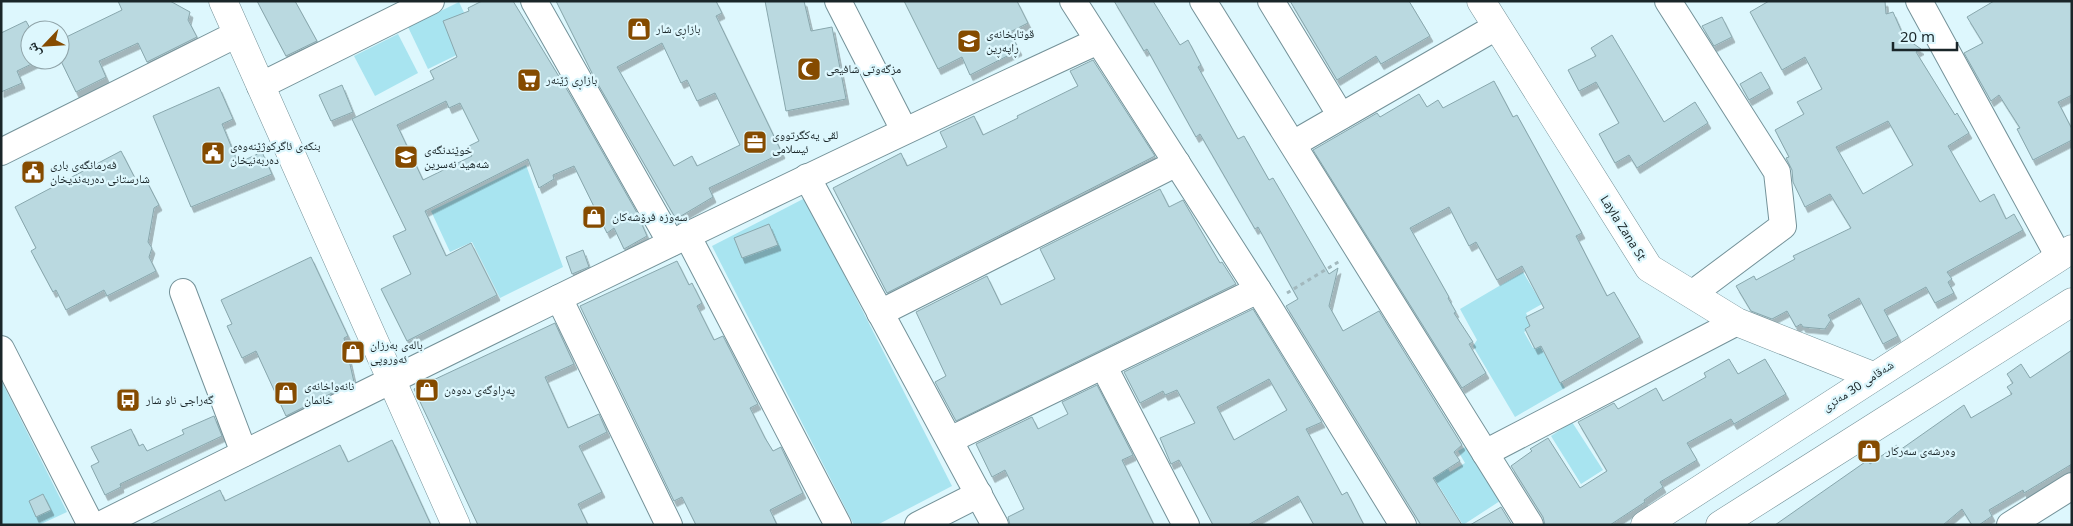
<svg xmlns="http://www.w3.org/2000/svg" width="2073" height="526" font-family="'Noto Sans','Noto Naskh Arabic',sans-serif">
  <defs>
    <filter id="shadow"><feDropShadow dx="3" dy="5.5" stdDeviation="0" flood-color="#0004"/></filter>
  </defs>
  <rect width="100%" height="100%" fill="#ddf7fd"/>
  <g fill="#a8e4f0">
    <path d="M 459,2 L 479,44 L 428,69 L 408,27 Z"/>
    <path d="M 398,34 L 418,73 L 375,96 L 354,56 Z"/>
    <path d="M 526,165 L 563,267 L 500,298 L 472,242 L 450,252 L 431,211 Z"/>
    <path d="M 805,198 L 952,486 L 877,525 L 854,525 L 712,246 Z"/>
    <path d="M 1523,272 L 1542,304 L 1526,313 L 1533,327 L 1524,332 L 1533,348 L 1539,345 L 1565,388 L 1515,417 L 1473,346 L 1477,340 L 1460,309 Z"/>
    <path d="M 1,380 L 67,512 L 39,525 L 1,525 Z"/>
    <path d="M 1572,422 L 1603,470 L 1581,484 L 1551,436 Z"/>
    <path d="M 1469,445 L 1503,499 L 1463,525 L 1429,470 L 1443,461 L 1450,472 L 1465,463 L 1458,451 Z"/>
  </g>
  <g fill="#bad9e0" stroke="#88a7ad" fill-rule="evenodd" filter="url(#shadow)">
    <path d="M 118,1 L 170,1 L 190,12 L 188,20 L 197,37 L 147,62 L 138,43 L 99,61 L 106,77 L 76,92 L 60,59 L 60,40 L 122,10 Z"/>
    <path d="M 257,1 L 295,1 L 317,41 L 286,56 Z"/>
    <path d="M 482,1 L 513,1 L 569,93 L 636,211 L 647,236 L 624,249 L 614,228 L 607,233 L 574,166 L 553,175 L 554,179 L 539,188 L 528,159 L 425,211 L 446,256 L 471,243 L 497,295 L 407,341 L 381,289 L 411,274 L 393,236 L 406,230 L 352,119 L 434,79 L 430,71 L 457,57 L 443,21 L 469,11 L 468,8 ZM 446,101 L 449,108 L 460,103 L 479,141 L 467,147 L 472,156 L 423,180 L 397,125 Z"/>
    <path d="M 556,1 L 716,1 L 722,13 L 716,16 L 782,153 L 709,188 L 713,197 L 676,219 L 595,79 ZM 662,43 L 681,83 L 687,80 L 697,101 L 715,93 L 740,145 L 697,166 L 692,156 L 674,166 L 617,67 Z"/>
    <path d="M 765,1 L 804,1 L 811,31 L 832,27 L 846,99 L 786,111 Z"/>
    <path d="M 904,1 L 1017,1 L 1028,23 L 1010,32 L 1019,50 L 970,75 L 962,57 L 938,69 Z"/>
    <path d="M 1114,1 L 1153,1 L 1180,45 L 1188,40 L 1201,65 L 1198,67 L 1238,139 L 1244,136 L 1269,180 L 1273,178 L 1329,274 L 1338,268 L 1329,306 L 1343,331 L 1379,311 L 1462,445 L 1454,452 L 1460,461 L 1433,478 L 1462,525 L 1421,525 L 1286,306 L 1298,299 L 1258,227 L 1255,229 L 1200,134 L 1196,137 L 1147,49 L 1144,51 Z"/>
    <path d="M 1290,1 L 1409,1 L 1430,36 L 1381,64 L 1376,56 L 1337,80 Z"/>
    <path d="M 1769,1 L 1885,1 L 1886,14 L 1893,12 L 1904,37 L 1921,49 L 1916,52 L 1955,115 L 1957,113 L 1969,133 L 1948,146 L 1980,202 L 1994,194 L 2006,219 L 2014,214 L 2023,230 L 1947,272 L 1952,279 L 1948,282 L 1954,293 L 1935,303 L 1926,287 L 1884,310 L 1898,336 L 1883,344 L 1859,298 L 1828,315 L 1831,320 L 1825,329 L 1803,327 L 1801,324 L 1796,327 L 1787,311 L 1772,319 L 1751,311 L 1736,286 L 1754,276 L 1756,280 L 1795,259 L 1793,256 L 1851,228 L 1830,194 L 1805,207 L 1793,182 L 1792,170 L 1786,158 L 1789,157 L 1775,130 L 1804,114 L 1797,102 L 1822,89 L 1805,57 L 1782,70 L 1750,12 ZM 1888,121 L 1913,165 L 1863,194 L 1836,147 Z"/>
    <path d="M 1994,1 L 2072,1 L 2072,95 L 2058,102 L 2072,129 L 2072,140 L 2033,160 L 2017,129 L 2020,128 L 1999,95 L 1991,101 L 1964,53 L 1983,43 L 1967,17 Z"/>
    <path d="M 1722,17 L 1732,37 L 1714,46 L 1702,26 Z"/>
    <path d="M 26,21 L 31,30 L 30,60 L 40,60 L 17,71 L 22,83 L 1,92 L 1,33 Z"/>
    <path d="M 1612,35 L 1664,122 L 1695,102 L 1708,123 L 1637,168 L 1629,155 L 1615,163 L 1599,134 L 1619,123 L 1596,82 L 1579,91 L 1568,70 L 1596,56 L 1591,48 Z"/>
    <path d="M 1093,60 L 1155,156 L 887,293 L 833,188 L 901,153 L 907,166 L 947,147 L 940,132 L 974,116 L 983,135 L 1018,118 L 1017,116 L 1078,86 L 1070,71 Z"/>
    <path d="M 1761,72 L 1770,88 L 1749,100 L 1740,84 Z"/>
    <path d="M 1494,81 L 1513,117 L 1517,115 L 1582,233 L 1576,236 L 1607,296 L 1614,292 L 1640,337 L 1560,383 L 1541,346 L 1535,349 L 1525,329 L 1530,326 L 1526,317 L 1544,308 L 1522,266 L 1497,280 L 1476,242 L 1469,246 L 1449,207 L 1410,228 L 1449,297 L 1448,298 L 1456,312 L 1454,313 L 1473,342 L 1469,344 L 1486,373 L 1462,388 L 1313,150 L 1377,113 L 1380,117 L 1419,94 L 1427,107 L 1438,100 L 1443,108 Z"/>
    <path d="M 342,85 L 353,112 L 331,121 L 319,95 Z"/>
    <path d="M 219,87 L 233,119 L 222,124 L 238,163 L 262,152 L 272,174 L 191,207 L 153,116 Z"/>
    <path d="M 121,151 L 138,184 L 146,180 L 159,205 L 154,208 L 148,242 L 152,248 L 149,257 L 156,271 L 107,296 L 104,290 L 66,310 L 56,290 L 53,292 L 31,251 L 36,248 L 15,207 Z"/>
    <path d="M 1160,189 L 1169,207 L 1183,200 L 1220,263 L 1222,262 L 1236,284 L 956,421 L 935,382 L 946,376 L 916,312 L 987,276 L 1001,305 L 1055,279 L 1040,249 Z"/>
    <path d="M 769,224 L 778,245 L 742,258 L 734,238 Z"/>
    <path d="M 583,250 L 589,267 L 572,274 L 566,257 Z"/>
    <path d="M 311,257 L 348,336 L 344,338 L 354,382 L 286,416 L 256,351 L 242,358 L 227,326 L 232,324 L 221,300 Z"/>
    <path d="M 677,261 L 689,285 L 692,283 L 702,303 L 697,306 L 714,340 L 723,336 L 755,399 L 758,404 L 750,408 L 765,438 L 773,451 L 781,447 L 803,493 L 770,510 L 777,525 L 696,525 L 682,497 L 674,501 L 580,306 Z"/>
    <path d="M 1253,309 L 1322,422 L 1306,429 L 1342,495 L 1347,492 L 1364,525 L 1314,525 L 1298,496 L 1248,525 L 1213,525 L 1179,460 L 1171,464 L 1160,438 L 1195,423 L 1177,390 L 1165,395 L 1163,391 L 1140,403 L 1124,372 ZM 1269,379 L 1287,410 L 1234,440 L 1217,407 Z"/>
    <path d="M 555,323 L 574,364 L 545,377 L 568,428 L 599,414 L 607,432 L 579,446 L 602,492 L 578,504 L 588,525 L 478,525 L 414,389 Z"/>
    <path d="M 2072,350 L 2072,464 L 2024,493 L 2023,490 L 1989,510 L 1992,516 L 1979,525 L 1972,525 L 1962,509 L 1943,525 L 1775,525 L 1868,460 L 1870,464 L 1897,445 L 1900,450 L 1964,405 L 1971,418 L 2012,394 L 2007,387 L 2013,383 L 2007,374 L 2021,364 L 2030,378 Z"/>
    <path d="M 1729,359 L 1738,374 L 1765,359 L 1786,394 L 1734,424 L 1731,419 L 1687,443 L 1697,460 L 1660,482 L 1663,487 L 1644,500 L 1645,502 L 1610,525 L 1545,525 L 1543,517 L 1511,466 L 1532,451 L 1530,449 L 1548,438 L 1580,488 L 1607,471 L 1578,422 L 1614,403 L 1618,409 L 1656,388 L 1663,401 L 1706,377 L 1704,373 Z"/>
    <path d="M 1097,385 L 1133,455 L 1122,460 L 1154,525 L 1010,525 L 1008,517 L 1024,509 L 1005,470 L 992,477 L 976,444 L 1032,417 L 1038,429 L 1068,414 L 1062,402 Z"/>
    <path d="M 214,416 L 222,436 L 120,484 L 121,487 L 105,495 L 91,466 L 99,462 L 91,447 L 131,429 L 139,446 L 143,444 L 147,451 L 184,434 L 182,430 Z"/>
    <path d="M 392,440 L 431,525 L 149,525 L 220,490 L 225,501 L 340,445 L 348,462 Z"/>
    <path d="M 43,494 L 51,510 L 36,517 L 29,501 Z"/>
    <path d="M 1501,507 L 1512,525 L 1470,525 Z"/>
  </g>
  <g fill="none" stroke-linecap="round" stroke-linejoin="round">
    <g stroke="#749299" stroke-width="28">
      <g id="minor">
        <path d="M 534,1 L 671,243"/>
        <path d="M 838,1 L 904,130"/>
        <path d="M 1073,1 L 1267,304 L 1403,525"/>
        <path d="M 1203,1 L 1530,525"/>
        <path d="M 1271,1 L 1341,116"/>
        <path d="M 1668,1 L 1777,172 L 1783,226 L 1692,294"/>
        <path d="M 1919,1 L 2059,257"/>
        <path d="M 260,86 L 431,1"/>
        <path d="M 1293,144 L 1496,27"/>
        <path d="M 1,152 L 237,34"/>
        <path d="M 807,177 L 995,525"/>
        <path d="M 687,235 L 838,525"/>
        <path d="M 183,292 L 244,453"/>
        <path d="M 559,298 L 669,525"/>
        <path d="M 880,313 L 1177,163"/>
        <path d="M 1,349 L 91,525"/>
        <path d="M 1104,367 L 1186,525"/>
        <path d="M 950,440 L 1258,290"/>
        <path d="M 1485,453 L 1737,322"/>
        <path d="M 100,525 C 431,360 762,196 1098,41"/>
        <path d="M 918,525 L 979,494"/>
        <path d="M 2010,525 L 2072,486"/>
      </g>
    </g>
    <g stroke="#749299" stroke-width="29">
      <g id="tertiary">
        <path d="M 223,1 L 456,525"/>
        <path d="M 1481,1 L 1649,268 L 1737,322 L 1873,376"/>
      </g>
    </g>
    <g stroke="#749299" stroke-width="29">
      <g id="secondary">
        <path d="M 1645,525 L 2072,249"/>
        <path d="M 1720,525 L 2072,302"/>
      </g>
    </g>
    <path stroke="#a2b8bd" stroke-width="3" stroke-dasharray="4 4" stroke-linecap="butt" d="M 1287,293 L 1340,261"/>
    <use href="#minor" stroke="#fff" stroke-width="26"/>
    <use href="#tertiary" stroke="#fff" stroke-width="28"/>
    <use href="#secondary" stroke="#fff" stroke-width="28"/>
  </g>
  <defs>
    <g id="shop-square" transform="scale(1.25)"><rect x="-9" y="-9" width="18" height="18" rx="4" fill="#854b00" stroke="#ddf7fd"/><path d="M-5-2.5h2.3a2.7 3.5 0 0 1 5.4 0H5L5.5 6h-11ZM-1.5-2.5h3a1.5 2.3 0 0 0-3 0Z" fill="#fff"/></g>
    <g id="school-square" transform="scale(1.25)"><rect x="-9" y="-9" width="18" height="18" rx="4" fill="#854b00" stroke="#ddf7fd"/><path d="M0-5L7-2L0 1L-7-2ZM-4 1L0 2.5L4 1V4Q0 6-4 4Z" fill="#fff"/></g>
    <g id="mosque-square" transform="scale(1.25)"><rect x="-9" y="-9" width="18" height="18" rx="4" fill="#854b00" stroke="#ddf7fd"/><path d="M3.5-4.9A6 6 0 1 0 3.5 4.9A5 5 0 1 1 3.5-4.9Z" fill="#fff"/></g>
    <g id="supermarket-square" transform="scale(1.25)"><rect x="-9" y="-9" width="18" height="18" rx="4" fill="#854b00" stroke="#ddf7fd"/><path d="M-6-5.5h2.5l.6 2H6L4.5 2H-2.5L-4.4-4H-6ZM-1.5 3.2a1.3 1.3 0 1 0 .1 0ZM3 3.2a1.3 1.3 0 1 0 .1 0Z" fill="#fff"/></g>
    <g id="office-square" transform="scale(1.25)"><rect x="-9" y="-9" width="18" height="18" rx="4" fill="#854b00" stroke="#ddf7fd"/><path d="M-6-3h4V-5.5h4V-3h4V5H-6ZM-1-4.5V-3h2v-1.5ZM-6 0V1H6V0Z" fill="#fff"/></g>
    <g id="civic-square" transform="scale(1.25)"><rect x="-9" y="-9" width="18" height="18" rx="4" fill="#854b00" stroke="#ddf7fd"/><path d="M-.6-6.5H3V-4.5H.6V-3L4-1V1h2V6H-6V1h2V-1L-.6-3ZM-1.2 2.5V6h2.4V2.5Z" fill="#fff"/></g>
    <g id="bus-square" transform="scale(1.25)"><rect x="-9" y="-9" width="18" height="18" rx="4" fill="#854b00" stroke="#ddf7fd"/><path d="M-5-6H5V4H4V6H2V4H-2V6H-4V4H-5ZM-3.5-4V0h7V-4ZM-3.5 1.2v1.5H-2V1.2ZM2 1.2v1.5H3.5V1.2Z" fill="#fff"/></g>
  </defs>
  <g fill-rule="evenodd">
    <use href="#shop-square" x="639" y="29"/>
    <use href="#school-square" x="969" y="41"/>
    <use href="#mosque-square" x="809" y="69"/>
    <use href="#supermarket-square" x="529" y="80"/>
    <use href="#office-square" x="755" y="142"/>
    <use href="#civic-square" x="213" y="153"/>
    <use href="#school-square" x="406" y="157"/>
    <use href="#civic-square" x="33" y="172"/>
    <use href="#shop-square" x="594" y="217"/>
    <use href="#shop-square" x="353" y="352"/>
    <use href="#shop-square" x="427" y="390"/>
    <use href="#shop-square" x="286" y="393"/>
    <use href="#bus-square" x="128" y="400"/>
    <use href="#shop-square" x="1869" y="451"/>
  </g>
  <g text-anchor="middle" stroke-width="4.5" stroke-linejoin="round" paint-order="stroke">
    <g font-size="12" fill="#1a2629" stroke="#ddf7fd" text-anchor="start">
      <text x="656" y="33">بازاڕی شار</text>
      <text x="986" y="38">قوتابخانەی<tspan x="986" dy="14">ڕاپەڕین</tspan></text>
      <text x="826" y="73">مزگەوتی شافیعی</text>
      <text x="546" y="84">بازاڕی ژێنەر</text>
      <text x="772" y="139">لقی یەکگرتووی<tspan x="772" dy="14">ئیسلامی</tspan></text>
      <text x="230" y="150">بنکەی ئاگرکوژێنەوەی<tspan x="230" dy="14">دەربەنیخان</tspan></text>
      <text x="424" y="154">خوێندنگەی<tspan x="424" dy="14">شەهید نەسرین</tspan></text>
      <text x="50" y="169">فەرمانگەی باری<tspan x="50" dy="14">شارستانی دەربەندیخان</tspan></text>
      <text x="612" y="221">سەوزە فرۆشەکان</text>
      <text x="370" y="349">بالەی بەرزان<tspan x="370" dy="14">ئەوروپی</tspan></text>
      <text x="304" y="390">نانەواخانەی<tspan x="304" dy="14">خانمان</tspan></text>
      <text x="444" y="394">پەڕاوگەی دەوەن</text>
      <text x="146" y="404">گەراجی ناو شار</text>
      <text x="1886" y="455">وەرشەی سەرکار</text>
    </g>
    <g font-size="12" fill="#1a2629" stroke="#ddf7fd">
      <text transform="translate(1623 228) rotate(58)" y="4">Layla Zana St</text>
      <text transform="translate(1858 386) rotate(-33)" y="4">شەقامی 30 مەتری</text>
    </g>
  </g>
  <rect width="2073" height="526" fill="none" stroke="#1a2629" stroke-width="5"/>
  <g transform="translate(45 45) rotate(245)"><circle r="24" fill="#ddf7fd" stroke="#8fa3a8"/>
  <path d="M0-4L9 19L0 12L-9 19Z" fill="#854b00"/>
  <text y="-8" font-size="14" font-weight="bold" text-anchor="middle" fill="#1a2629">ش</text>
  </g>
  <path d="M1893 42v8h64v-8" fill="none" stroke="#1a2629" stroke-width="2.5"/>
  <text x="1900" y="42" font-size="15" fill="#1a2629" stroke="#ddf7fd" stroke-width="4" paint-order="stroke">20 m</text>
</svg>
